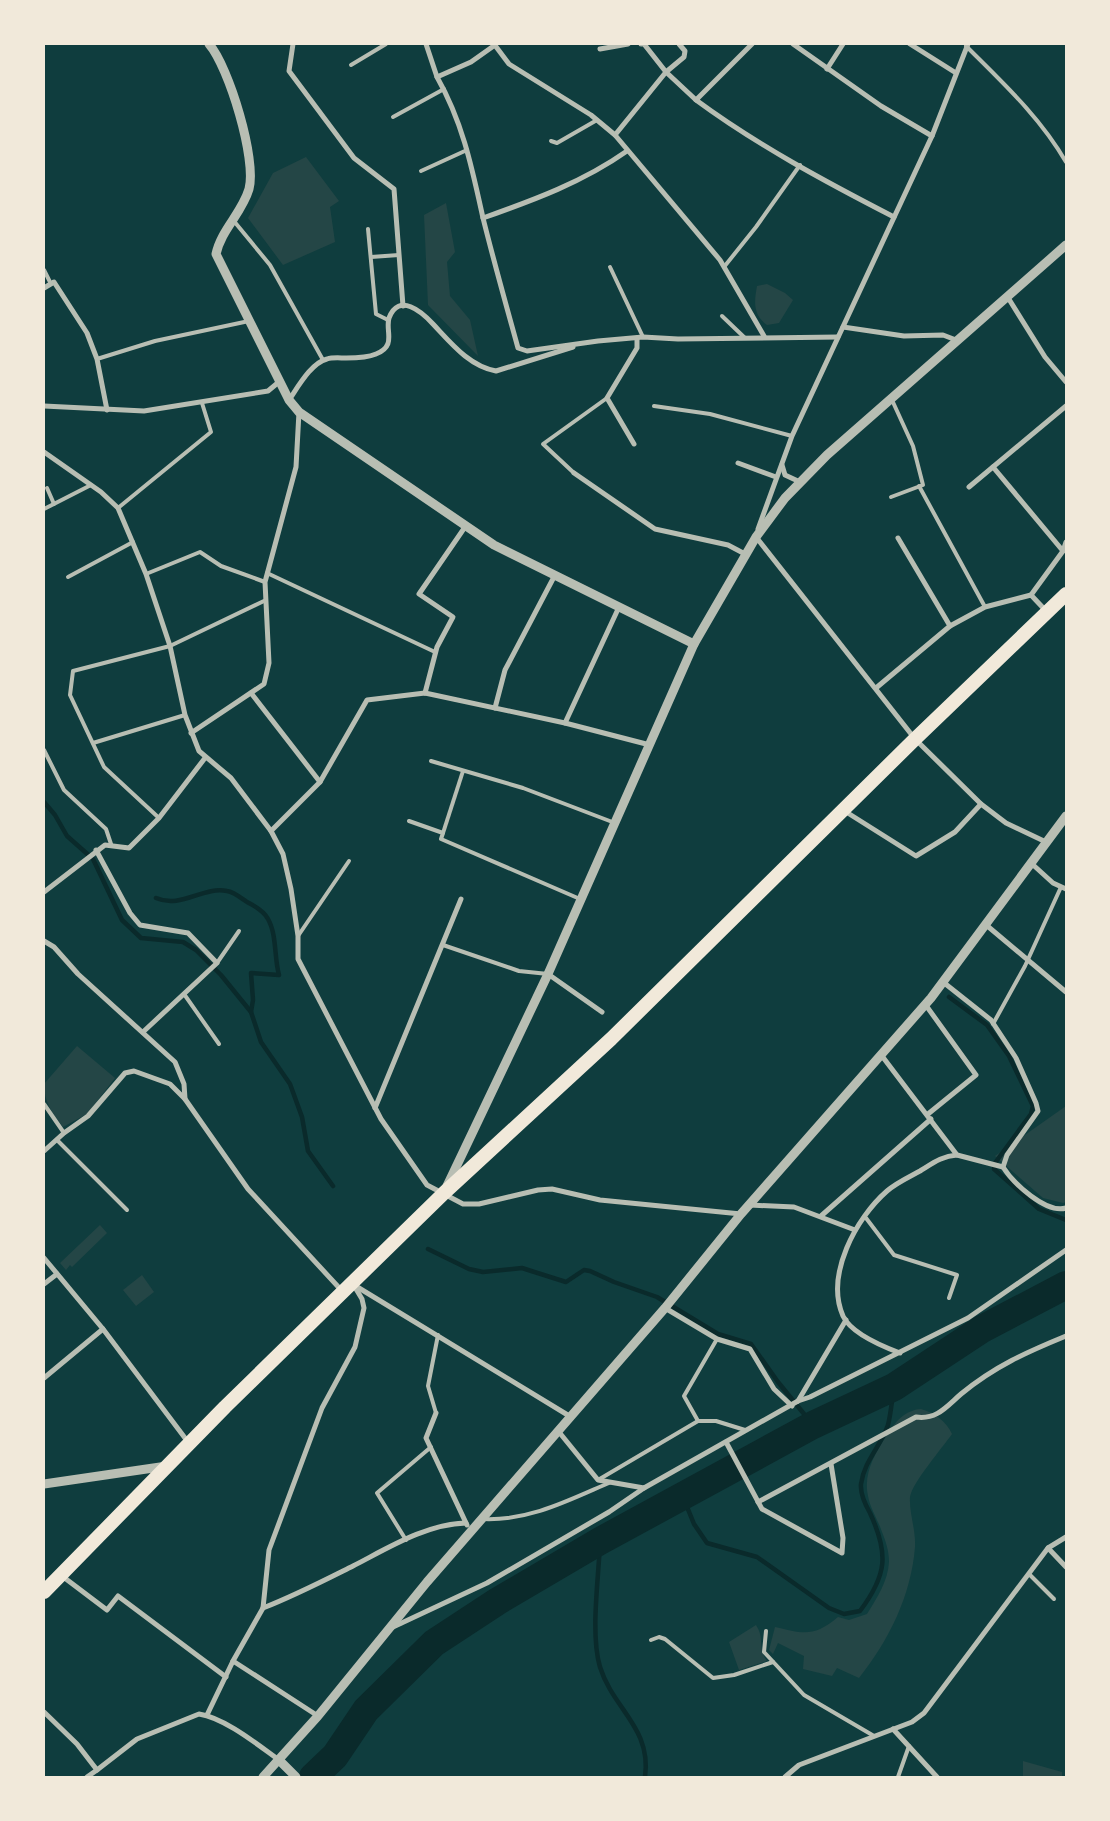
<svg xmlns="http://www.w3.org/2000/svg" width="1110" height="1821" font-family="Barlow,sans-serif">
  <rect width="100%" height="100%" fill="#0f3d3e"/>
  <g fill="#244646">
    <path d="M 306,157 L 339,201 L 330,207 L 335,242 L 283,265 L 248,218 L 273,173 Z"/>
    <path d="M 446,203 L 455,252 L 447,262 L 450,296 L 470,320 L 478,356 L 428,305 L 424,215 Z"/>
    <path d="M 767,284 L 785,293 L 793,300 L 779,323 L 767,325 C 753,315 754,302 757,286 Z"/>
    <path d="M 77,1046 L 115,1078 L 87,1114 L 63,1127 C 52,1113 44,1102 44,1084 Z"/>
    <path d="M 1066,1106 L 1066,1202 L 1063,1203 L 1043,1198 L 995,1156 Z"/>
    <path d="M 100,1225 L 107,1233 L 72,1267 L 70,1265 L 66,1270 L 60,1263 Z"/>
    <path d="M 142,1275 L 154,1292 L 136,1306 L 123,1290 Z"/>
    <path d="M 921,1409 C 935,1413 946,1421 952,1434 C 943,1447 912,1483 910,1497 C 909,1513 916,1530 915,1547 C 911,1596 889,1640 859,1678 L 837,1668 L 832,1676 L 803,1669 L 804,1656 L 778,1643 L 773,1654 L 769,1650 L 775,1627 C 804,1634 814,1637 838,1617 L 849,1620 L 867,1614 C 877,1598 888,1581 889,1562 C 889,1551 886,1542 882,1532 C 878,1520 870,1508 868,1496 C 863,1474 875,1453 887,1435 C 895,1422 905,1410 921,1409 Z"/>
    <path d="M 756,1625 C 765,1638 757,1647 767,1661 L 739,1670 L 729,1642 Z"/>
    <path d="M 1023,1761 L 1062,1772 L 1062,1777 L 1023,1777 Z"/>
  </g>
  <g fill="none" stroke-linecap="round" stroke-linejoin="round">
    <g stroke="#0a2a2b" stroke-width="4.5">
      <path d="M 44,802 L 55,815 L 67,836 L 93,859 L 122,920 L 141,938 L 183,942 L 196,950 L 221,975 L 251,1012 L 261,1042 L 290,1084 L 302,1117 L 308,1151 L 333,1186"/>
      <path d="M 156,898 C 181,909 203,886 227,891 C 234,892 241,898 247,902 C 255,906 264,911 268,919 C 277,935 274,957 279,975 L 251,973 L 253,1000 L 251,1012"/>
      <path d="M 949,997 L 987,1025 L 1009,1056 L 1033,1106 L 1031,1114 L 995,1163 L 994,1169 L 1039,1209 L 1066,1220"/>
      <path d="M 428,1249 L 469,1269 L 483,1272 L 522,1268 L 566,1282 L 584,1270 L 590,1271 L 614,1282 L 657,1297 L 718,1334 L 751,1344 L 778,1382 L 813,1425"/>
      <path d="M 683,1497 L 694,1524 L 707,1543 L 757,1557 L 829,1608 L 844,1614 L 860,1611 C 887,1575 889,1554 870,1513 C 865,1504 860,1494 861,1484 C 864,1461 881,1446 888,1425 C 891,1413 892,1399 894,1387"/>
      <path d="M 600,1541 C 599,1577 590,1633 600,1667 C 613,1709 652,1728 645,1777"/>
    </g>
    <path stroke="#0a2a2b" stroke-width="28" d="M 313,1777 L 335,1756 L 366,1710 L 434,1643 L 498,1601 L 600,1541 L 813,1425 L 894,1387 L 982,1329 L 1066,1285"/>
    <g stroke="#b8beb3" stroke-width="4">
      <path d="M 966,46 C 1003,83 1040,117 1066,162"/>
      <path d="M 351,65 L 386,44"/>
      <path d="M 393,117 L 444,89"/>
      <path d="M 551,141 L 557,143 L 597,120"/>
      <path d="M 421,171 L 467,150"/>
      <path d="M 233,220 L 270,265 L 323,360"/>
      <path d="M 368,229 L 376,314 L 388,320"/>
      <path d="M 371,257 L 399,255"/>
      <path d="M 610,267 L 643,337"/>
      <path d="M 724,267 L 756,227 L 800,165"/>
      <path d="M 44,270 L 51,284"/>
      <path d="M 722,316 L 745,338"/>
      <path d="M 97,359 L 155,341 L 249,321"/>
      <path d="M 654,406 L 710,414 L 792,436"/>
      <path d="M 574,473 L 543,444 L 607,398"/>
      <path d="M 919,486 L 985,607"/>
      <path d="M 47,488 L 54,504"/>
      <path d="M 891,497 L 923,485 L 913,446 L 892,400"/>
      <path d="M 118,508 L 211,432 L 202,403"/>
      <path d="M 44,509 L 91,485"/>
      <path d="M 267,573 L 435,652"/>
      <path d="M 146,574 L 200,552 L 221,566 L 265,582"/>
      <path d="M 68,577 L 133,542"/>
      <path d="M 93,743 L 185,715"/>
      <path d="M 44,750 L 64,790 L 106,829 L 111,844"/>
      <path d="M 431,761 L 523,788 L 615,823"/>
      <path d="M 159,818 L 104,767 L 70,695 L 73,671 L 170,646 L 266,600"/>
      <path d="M 409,821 L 443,833 L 441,839 L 580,899"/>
      <path d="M 443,833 L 463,771"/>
      <path d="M 298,936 L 349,861"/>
      <path d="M 443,945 L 519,971 L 548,974"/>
      <path d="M 217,963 L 239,931"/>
      <path d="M 184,994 L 219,1044"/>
      <path d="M 993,1024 L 1025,966 L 1061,887"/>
      <path d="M 44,1104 L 64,1133"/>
      <path d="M 57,1140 L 127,1210"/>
      <path d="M 866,1218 L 894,1255 L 957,1275 L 949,1298"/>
      <path d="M 436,1413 L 428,1386 L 438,1335"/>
      <path d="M 698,1421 L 684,1396 L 717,1339"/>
      <path d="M 598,1480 L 698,1421 L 716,1421 L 745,1430"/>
      <path d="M 483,1519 C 530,1521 569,1500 611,1482"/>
      <path d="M 406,1540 L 377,1493 L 431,1447"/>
      <path d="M 1029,1574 L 1054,1599"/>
      <path d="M 766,1631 L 764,1652 L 804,1695 L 874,1736"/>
      <path d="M 651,1640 L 659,1637 L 665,1639 L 713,1678 L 734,1675 L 773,1662"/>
      <path d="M 898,1777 L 909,1746"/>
    </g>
    <g stroke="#b8beb3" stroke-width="5">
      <path d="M 293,44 L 289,71 L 354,158 L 394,189 L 403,306"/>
      <path d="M 426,44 L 437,77 L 471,62 L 495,45"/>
      <path d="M 494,44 L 509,64 L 591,115 L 615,135 L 720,260 L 764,336"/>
      <path d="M 641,44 L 644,44 L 666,72 L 696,100"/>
      <path d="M 752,44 L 696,100 C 757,145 826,182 894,217"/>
      <path d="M 793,44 L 881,106 L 932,136"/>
      <path d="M 910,44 L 956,73"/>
      <path d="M 600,49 L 628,44"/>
      <path d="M 827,69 L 843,44"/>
      <path d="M 437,77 C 463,123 472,168 483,218 C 494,262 506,305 518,348 L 527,351 L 598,341 L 643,337 L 678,339 L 838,337"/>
      <path d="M 615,135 L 666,72 L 684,57 L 685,51 L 679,44"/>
      <path d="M 483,218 C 534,200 583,182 627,151"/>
      <path d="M 44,288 L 54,282 L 87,333 L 97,359 L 107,410"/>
      <path d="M 1007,296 L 1045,357 L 1066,382"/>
      <path d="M 843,327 L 904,336 L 943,335 L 956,340"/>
      <path d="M 289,400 C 298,387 311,363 327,359 C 333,357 340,358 346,358 C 356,358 367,358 376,354 C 397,346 385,331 389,318 C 399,292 422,312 433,324 C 451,343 469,366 496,371 L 573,347"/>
      <path d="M 44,406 L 144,411 L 268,391 L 280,381"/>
      <path d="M 634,444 L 607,398 L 637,348 L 637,338"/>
      <path d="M 44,452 L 101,492 L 118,508 L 146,574 L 170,646 L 185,715 L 199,751 L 231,778 L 271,831 L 283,854 L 291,889 L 298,936 L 298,959 L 381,1119 L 427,1185 L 463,1204 L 479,1204 L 538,1190 L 552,1189 L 600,1200 L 741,1214"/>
      <path d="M 738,463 L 776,477"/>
      <path d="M 782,465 L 785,475 L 800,482"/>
      <path d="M 993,467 L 1063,551"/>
      <path d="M 574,473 L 655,529 L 728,545 L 745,554"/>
      <path d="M 969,487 L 1066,406"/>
      <path d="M 758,529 L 792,436 L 932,136 L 968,44"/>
      <path d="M 756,537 L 915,739 L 981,804 L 1006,823 L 1046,842"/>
      <path d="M 898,538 L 950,626"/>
      <path d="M 1031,595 L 1063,551 L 1066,542"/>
      <path d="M 876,688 L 950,626 L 985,607 L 1031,595 L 1047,612"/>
      <path d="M 251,693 L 320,782"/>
      <path d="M 425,693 L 437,647 L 453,617 L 419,594 L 465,527"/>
      <path d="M 495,708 L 505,670 L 555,575"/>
      <path d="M 565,723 L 619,607"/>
      <path d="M 191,733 L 264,684 L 269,663 L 265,582 L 296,467 L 299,412"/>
      <path d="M 843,810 L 916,856 L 955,832 L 981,804"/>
      <path d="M 271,831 L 320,782 L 367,700 L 425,693 L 565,723 L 650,745"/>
      <path d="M 96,850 L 130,913 L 140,925 L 188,933 L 217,963 L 143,1032"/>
      <path d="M 1031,863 L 1053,883 L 1066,889"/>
      <path d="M 44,892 L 105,845 L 129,848 L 159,818 L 205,758"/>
      <path d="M 985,924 L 1066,992"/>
      <path d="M 44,941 L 54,947 L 78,974 L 175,1062 L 184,1084 L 185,1099"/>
      <path d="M 548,974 L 602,1012"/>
      <path d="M 943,982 L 991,1020 L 1016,1058 L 1036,1103 L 1038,1111 L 1007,1155 L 1003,1167 C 1013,1183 1046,1214 1066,1208"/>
      <path d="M 925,1004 L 976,1075 L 928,1114"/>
      <path d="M 882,1056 L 957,1155 L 1003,1167"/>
      <path d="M 375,1108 L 461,899"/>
      <path d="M 44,1151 L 64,1133 L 88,1116 L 125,1073 L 134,1071 L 170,1084 L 185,1099 L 248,1189 L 343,1292"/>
      <path d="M 750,1205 L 794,1207 L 855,1230"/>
      <path d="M 821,1216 L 931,1119"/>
      <path d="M 44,1258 L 103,1329 L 188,1442"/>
      <path d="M 44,1284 L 57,1274"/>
      <path d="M 354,1285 L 571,1417"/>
      <path d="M 665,1308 L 717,1339 L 750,1349 L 774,1389 L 792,1406"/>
      <path d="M 900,1353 C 884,1347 851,1333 843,1316 C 825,1275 856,1218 887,1191 C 896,1183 909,1177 920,1171 C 933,1163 942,1156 957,1155"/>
      <path d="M 44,1378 L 103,1329"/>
      <path d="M 798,1401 L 846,1320"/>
      <path d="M 436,1413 L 426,1438 L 467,1525"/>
      <path d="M 559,1432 L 598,1480 L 644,1488 L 798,1401 L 810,1397 L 968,1318 L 1066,1250"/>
      <path d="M 726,1442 L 762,1509 L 842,1553 L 843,1538 L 831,1464"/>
      <path d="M 758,1502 L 916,1417 C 937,1420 947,1406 961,1394 C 995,1366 1027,1352 1066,1336"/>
      <path d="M 1048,1548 L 1066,1567"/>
      <path d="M 62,1576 L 107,1610 L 118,1596 L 226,1677"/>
      <path d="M 263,1608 C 294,1596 323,1581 353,1566 C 388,1548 426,1524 466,1523"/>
      <path d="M 393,1627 L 487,1583 L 609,1512 L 644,1488"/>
      <path d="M 233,1661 L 263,1608 L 269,1550 L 322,1408 L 355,1347 L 364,1308 L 362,1299 L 353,1284"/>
      <path d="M 44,1712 L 77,1744 L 97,1770 L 87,1777"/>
      <path d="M 207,1715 L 233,1661 L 318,1716"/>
      <path d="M 893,1729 L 937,1777"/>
      <path d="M 97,1770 L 137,1739 L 199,1714 C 225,1718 258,1745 279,1760"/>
      <path d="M 785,1777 L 799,1765 L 912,1722 L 924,1713 L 1048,1548 L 1066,1537"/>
    </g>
    <g stroke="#b8beb3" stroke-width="9">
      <path d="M 209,44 C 229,67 257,160 249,189 C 242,213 221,230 216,254 L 289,400 L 299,412 L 494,545 L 694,644"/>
      <path d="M 447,1186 L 548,974 L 694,644 L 756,537 L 785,498 L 827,455 L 1066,245"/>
      <path d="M 44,1484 L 167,1466"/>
      <path d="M 279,1760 L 296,1777"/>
      <path d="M 263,1777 L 318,1716 L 427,1582 L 665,1308 L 741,1214 L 931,998 L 1066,816"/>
    </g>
    <path stroke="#f1e9da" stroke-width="14" d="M 44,1592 L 225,1407 L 444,1193 L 611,1039 L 915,739 L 1066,594"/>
  </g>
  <rect width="1110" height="1821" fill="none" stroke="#f1e9da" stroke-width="90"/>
</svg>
